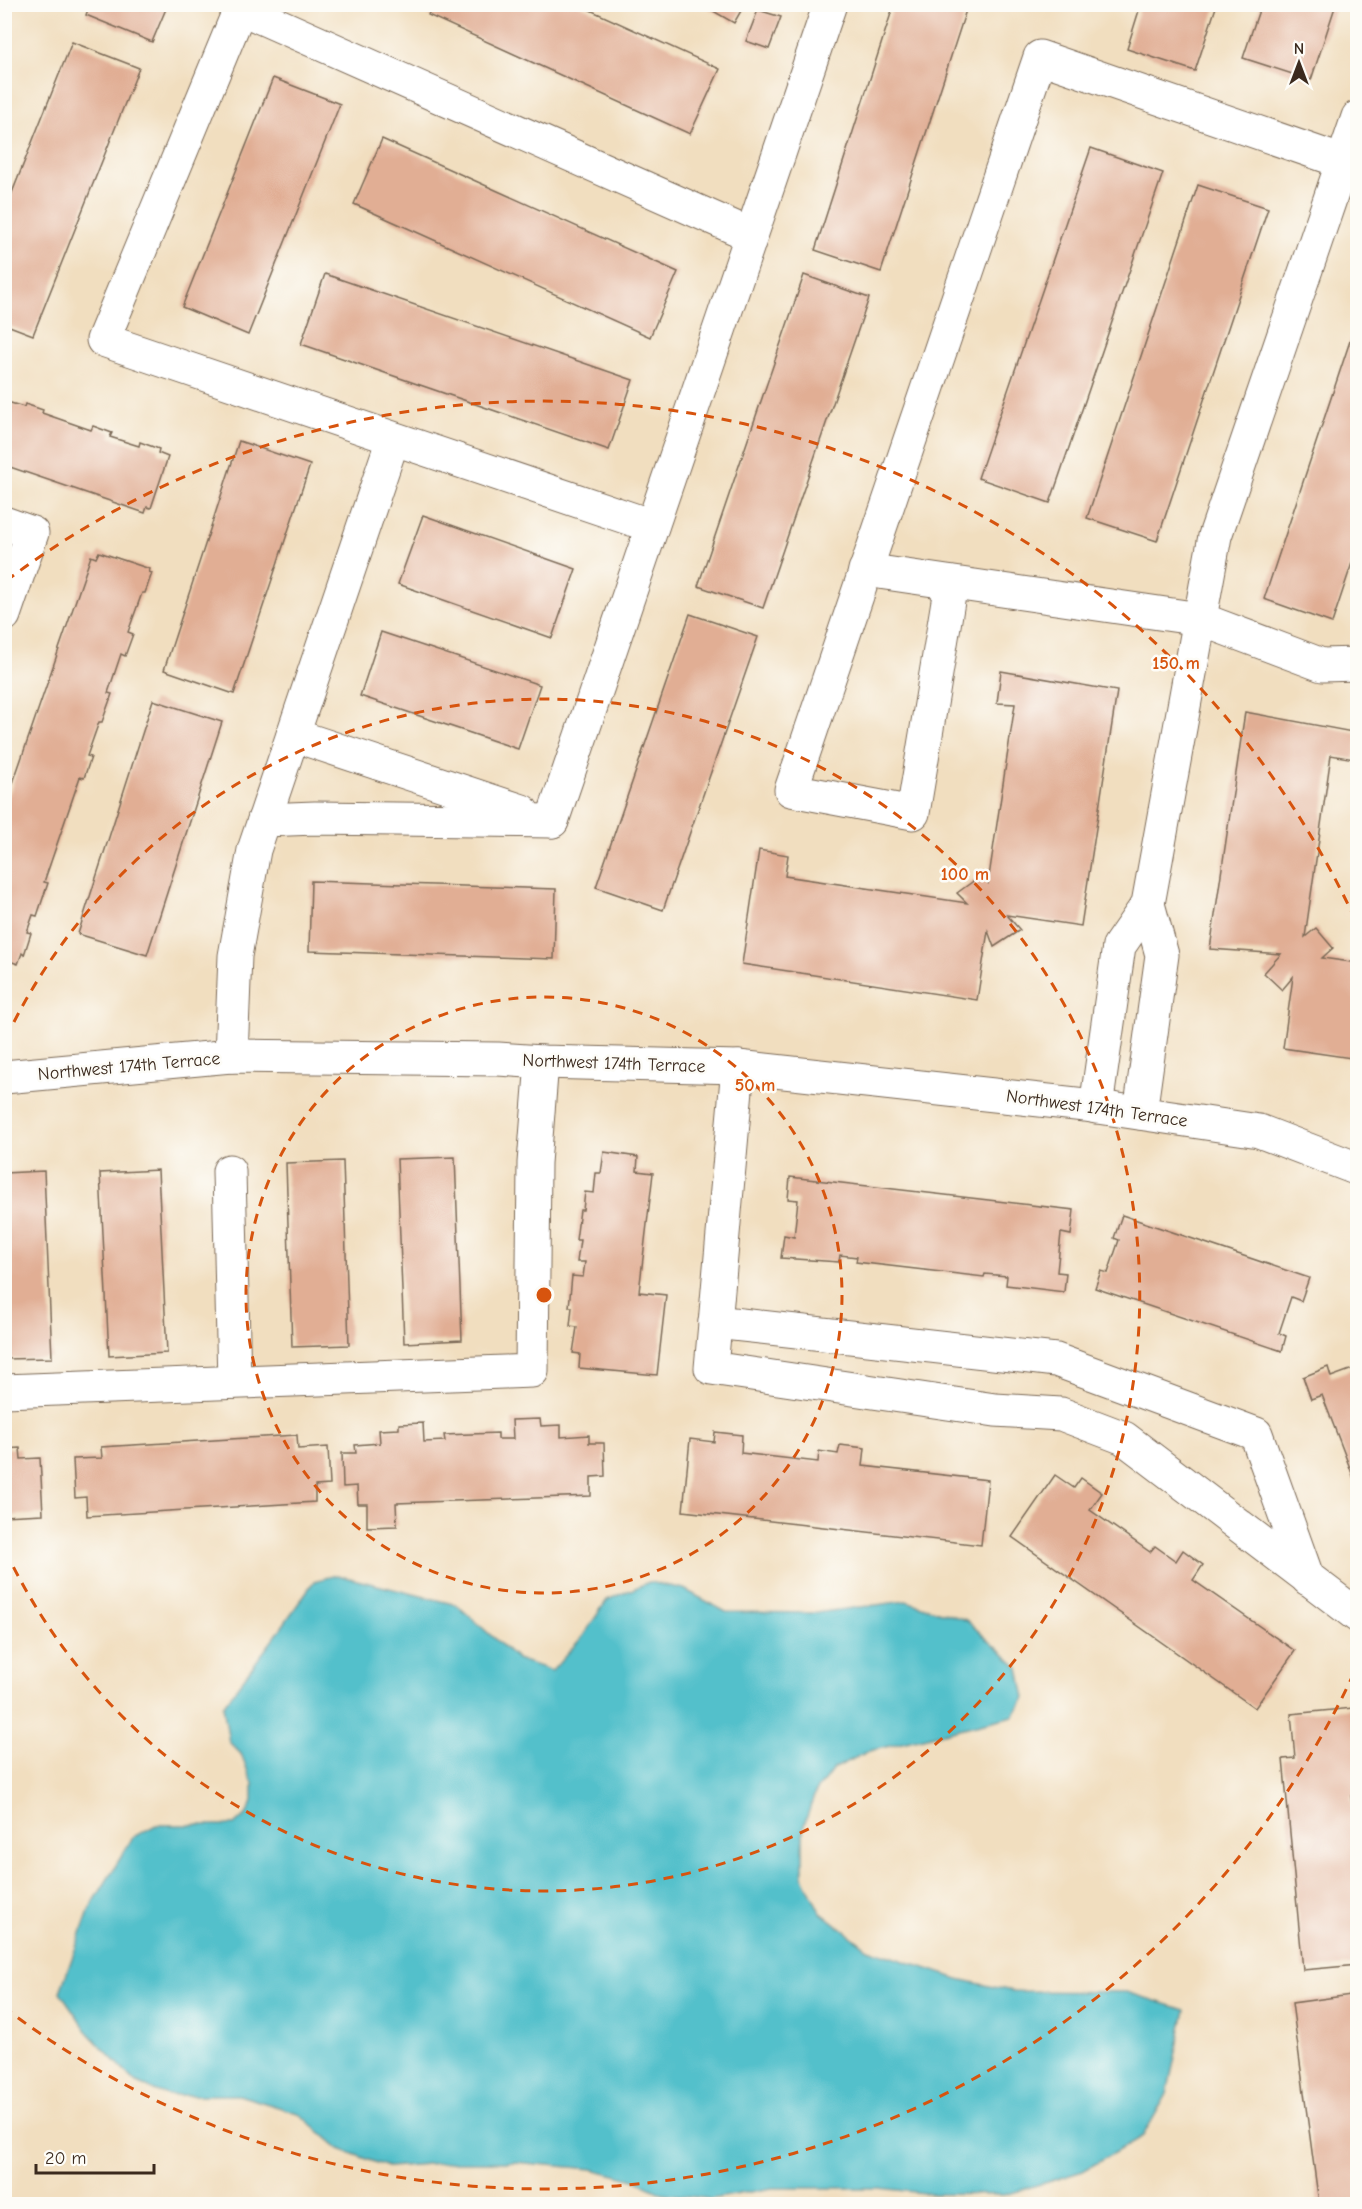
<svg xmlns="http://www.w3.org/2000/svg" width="1362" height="2209" font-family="'Comic Neue',sans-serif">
  <rect width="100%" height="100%" fill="#fdfcf7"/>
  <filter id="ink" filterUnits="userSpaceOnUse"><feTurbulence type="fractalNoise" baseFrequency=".0167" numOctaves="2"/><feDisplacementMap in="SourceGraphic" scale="12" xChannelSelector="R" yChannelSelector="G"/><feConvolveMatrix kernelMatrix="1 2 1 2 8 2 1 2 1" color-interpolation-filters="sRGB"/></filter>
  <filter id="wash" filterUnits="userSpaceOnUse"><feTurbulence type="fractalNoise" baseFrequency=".008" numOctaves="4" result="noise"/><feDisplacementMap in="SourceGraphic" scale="24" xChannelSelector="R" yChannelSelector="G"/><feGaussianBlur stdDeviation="1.35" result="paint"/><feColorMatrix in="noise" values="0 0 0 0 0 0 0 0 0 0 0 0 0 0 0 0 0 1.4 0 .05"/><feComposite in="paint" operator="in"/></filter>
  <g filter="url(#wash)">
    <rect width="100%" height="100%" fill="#f1debf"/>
    <path fill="#52c0cb" stroke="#467574" stroke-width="1.5" d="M 337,1575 L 457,1605 L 517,1659 L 552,1671 L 583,1636 L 607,1600 L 649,1582 L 684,1589 L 726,1612 L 816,1613 L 906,1601 L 966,1620 L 1019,1668 L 1025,1698 L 1013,1716 L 869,1751 L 833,1769 L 815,1793 L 803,1828 L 803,1877 L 820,1912 L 868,1949 L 958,1979 L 1012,1991 L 1126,1992 L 1185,2010 L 1167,2094 L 1143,2136 L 1083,2171 L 1004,2195 L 933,2194 L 879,2188 L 772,2188 L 711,2199 L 663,2193 L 634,2180 L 592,2169 L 514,2162 L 454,2162 L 388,2167 L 340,2149 L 298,2113 L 239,2095 L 167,2095 L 137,2083 L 90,2035 L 60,1992 L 90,1908 L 133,1837 L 156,1825 L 234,1825 L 247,1813 L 253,1801 L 253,1784 L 241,1754 L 229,1742 L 223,1706 L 277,1634 L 314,1581 Z"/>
    <g id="blocks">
      <g fill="#e1ae94">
        <path d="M 90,4 L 168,4 L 152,42 L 86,15 Z"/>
        <path d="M 433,4 L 577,4 L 720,69 L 690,134 L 428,15 Z"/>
        <path d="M 701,4 L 745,4 L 734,23 Z"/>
        <path d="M 894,4 L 968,4 L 881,272 L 815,250 Z"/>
        <path d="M 1141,4 L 1217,4 L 1195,71 L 1127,49 Z"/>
        <path d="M 1261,4 L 1336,4 L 1311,80 L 1243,58 Z"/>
        <path d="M 758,10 L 781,17 L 769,49 L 746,41 Z"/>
        <path d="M 72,42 L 139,68 L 33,335 L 4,324 L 4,213 Z"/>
        <path d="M 273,78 L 340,104 L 248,335 L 182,307 Z"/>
        <path d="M 382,139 L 678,272 L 650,337 L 354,204 Z"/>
        <path d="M 1091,148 L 1163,173 L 1050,503 L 978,478 Z"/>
        <path d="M 1198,185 L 1268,208 L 1157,541 L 1087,518 Z"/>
        <path d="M 325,274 L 633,380 L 609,450 L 301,344 Z"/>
        <path d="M 804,275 L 869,298 L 763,608 L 698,586 Z"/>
        <path d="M 1357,320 L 1358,545 L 1332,623 L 1264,599 Z"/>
        <path d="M 4,401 L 24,407 L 25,404 L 43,410 L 42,413 L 91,430 L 93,426 L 112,433 L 110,437 L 139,446 L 140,442 L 159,449 L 158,453 L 168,457 L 151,508 L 147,507 L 145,513 L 4,465 Z"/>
        <path d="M 239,441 L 310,465 L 234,694 L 164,670 Z"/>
        <path d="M 423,515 L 576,569 L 552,638 L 398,584 Z"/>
        <path d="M 99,552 L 150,569 L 149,572 L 152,573 L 145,593 L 142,593 L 128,632 L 133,634 L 125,656 L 121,654 L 108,693 L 112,694 L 102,722 L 99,722 L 87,756 L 91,757 L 84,778 L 80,777 L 44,882 L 48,883 L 37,916 L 33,915 L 27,932 L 31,933 L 24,955 L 22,953 L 18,964 L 4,959 L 4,809 L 91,556 L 96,558 Z"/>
        <path d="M 690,614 L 758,637 L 663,910 L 596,887 Z"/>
        <path d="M 381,632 L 540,685 L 518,749 L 360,696 Z"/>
        <path d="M 1001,671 L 1117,691 L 1081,926 L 1007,915 L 1020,930 L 994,947 L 988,931 L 977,1000 L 742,964 L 759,850 L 788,855 L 785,876 L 967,903 L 957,893 L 983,874 L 988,883 L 1015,704 L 997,703 Z"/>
        <path d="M 153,700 L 222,722 L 147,955 L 78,934 Z"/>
        <path d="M 1245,712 L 1358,733 L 1354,759 L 1331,755 L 1305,937 L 1316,928 L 1333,948 L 1322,958 L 1358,963 L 1358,1059 L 1283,1048 L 1293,977 L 1282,990 L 1264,973 L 1281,954 L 1210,949 Z"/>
        <path d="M 311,881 L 556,889 L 554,959 L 309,951 Z"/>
        <path d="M 604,1152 L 638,1157 L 637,1171 L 653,1173 L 639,1292 L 666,1295 L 657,1375 L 579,1368 L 580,1354 L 573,1353 L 577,1327 L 570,1326 L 572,1307 L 569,1307 L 572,1276 L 583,1277 L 585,1262 L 577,1262 L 580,1240 L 576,1240 L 580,1210 L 583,1210 L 585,1192 L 594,1193 L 596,1173 L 601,1173 Z"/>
        <path d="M 455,1157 L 462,1340 L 404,1343 L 397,1159 Z"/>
        <path d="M 343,1161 L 349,1345 L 292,1347 L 286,1163 Z"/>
        <path d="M 158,1170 L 167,1353 L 109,1356 L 100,1173 Z"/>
        <path d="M 44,1171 L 52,1358 L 4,1359 L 4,1173 Z"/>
        <path d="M 790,1177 L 1074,1210 L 1071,1235 L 1061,1233 L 1057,1272 L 1066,1273 L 1064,1292 L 1006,1285 L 1007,1276 L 985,1274 L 984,1277 L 856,1262 L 857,1257 L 840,1255 L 839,1262 L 781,1258 L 784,1235 L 794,1237 L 798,1200 L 788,1199 Z"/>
        <path d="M 1122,1215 L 1309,1278 L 1301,1301 L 1291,1297 L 1279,1333 L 1286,1336 L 1282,1351 L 1095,1288 L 1101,1271 L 1108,1273 L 1119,1240 L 1114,1238 Z"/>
        <path d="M 1328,1367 L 1331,1377 L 1358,1367 L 1358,1489 L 1322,1395 L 1311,1399 L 1303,1377 Z"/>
        <path d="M 540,1419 L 541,1426 L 561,1425 L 561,1437 L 589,1435 L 589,1443 L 604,1443 L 605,1476 L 591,1477 L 591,1496 L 396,1503 L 397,1526 L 367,1527 L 367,1504 L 358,1504 L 357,1486 L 343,1487 L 342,1453 L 356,1453 L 355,1445 L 380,1443 L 379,1430 L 399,1429 L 399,1424 L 423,1423 L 424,1442 L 445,1441 L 444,1435 L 498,1433 L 498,1439 L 513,1439 L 512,1420 Z"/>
        <path d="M 715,1432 L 742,1435 L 741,1453 L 818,1462 L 819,1451 L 838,1454 L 840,1445 L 865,1448 L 863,1466 L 988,1480 L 981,1545 L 683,1511 L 690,1439 L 714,1442 Z"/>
        <path d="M 297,1435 L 298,1449 L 328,1447 L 330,1485 L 315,1486 L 315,1502 L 87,1516 L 86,1497 L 75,1498 L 73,1459 L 102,1458 L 101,1447 Z"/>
        <path d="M 20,1448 L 21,1459 L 40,1458 L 43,1514 L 4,1516 L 4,1449 Z"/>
        <path d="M 1055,1475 L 1074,1488 L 1081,1478 L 1102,1493 L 1090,1510 L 1150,1552 L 1155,1546 L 1176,1561 L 1183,1550 L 1203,1565 L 1193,1580 L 1295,1651 L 1255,1708 L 1012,1537 Z"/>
        <path d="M 1353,1708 L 1358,1763 L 1358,1795 L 1351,1796 L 1355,1835 L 1358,1835 L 1358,1965 L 1303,1970 L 1283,1759 L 1295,1758 L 1291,1714 Z"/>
        <path d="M 1358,1994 L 1358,2204 L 1319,2204 L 1292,2003 Z"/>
      </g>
    </g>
  </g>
  <g filter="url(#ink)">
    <use href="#blocks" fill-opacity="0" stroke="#7b6956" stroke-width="1.5"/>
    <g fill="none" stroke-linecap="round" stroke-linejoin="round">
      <g stroke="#7b6956" stroke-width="35">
        <g id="minor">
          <path d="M 242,4 L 103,340 L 652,526"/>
          <path d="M 240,8 L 751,235"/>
          <path d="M 4,523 L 32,533 L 4,615"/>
          <path d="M 865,570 L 1200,619 L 1322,665 L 1358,664"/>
          <path d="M 951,583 L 913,813 L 791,790 L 1040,57 L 1358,167"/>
          <path d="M 293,735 L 522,811"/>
          <path d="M 264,820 L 315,818 L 552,821"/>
          <path d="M 552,821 L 830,4"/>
          <path d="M 231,1056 L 235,956 L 254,850 L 393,439"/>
          <path d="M 738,1067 L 711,1368 L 995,1410 L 1061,1414 L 1124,1438 L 1358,1616"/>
          <path d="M 4,1077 L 231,1056 L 498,1059 L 542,1062 L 738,1067 L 1085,1105 L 1259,1131 L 1358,1169"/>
          <path d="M 1096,1107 L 1119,946 L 1148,904 L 1215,536 L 1358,117"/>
          <path d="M 1140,1113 L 1162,955 L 1148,904"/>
          <path d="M 229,1171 L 234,1382"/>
          <path d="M 715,1322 L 1056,1360 L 1256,1434 L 1308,1579"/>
          <path d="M 4,1391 L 532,1371 L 534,1163 L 542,1062"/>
        </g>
      </g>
      <use href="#minor" stroke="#fff" stroke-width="33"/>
    </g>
  </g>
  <g fill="none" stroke="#d7540e" stroke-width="3" stroke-dasharray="10 8">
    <circle cx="544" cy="1295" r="298"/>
    <path d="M6 1038A596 596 0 1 1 6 1552"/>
    <path d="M1354 1673A894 894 0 0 1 6 2009M6 581A894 894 0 0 1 1354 917"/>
  </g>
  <g text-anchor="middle" stroke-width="5" stroke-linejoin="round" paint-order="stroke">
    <g font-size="18" fill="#3b2a1e" stroke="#fdfcf7">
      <text transform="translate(614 1063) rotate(2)" y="6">Northwest 174th Terrace</text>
      <text transform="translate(129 1066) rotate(-5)" y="6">Northwest 174th Terrace</text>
      <text transform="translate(1097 1108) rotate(8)" y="6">Northwest 174th Terrace</text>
    </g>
  </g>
  <circle cx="544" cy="1295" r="9" fill="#d7540e" stroke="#fdfcf7" stroke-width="3"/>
  <g font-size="18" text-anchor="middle" font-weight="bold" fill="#d7540e" stroke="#fdfcf7" stroke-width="5" stroke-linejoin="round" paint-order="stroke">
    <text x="1176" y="669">150 m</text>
    <text x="965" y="880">100 m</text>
    <text x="755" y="1091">50 m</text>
  </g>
  <rect width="1362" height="2209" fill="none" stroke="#fdfcf7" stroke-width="24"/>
  <g transform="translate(1299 63)" stroke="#fdfcf7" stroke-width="4.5" paint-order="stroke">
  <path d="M0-4.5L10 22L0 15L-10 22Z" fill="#3b2a1e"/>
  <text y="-9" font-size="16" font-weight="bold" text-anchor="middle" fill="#3b2a1e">N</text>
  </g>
  <path d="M36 2164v9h118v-9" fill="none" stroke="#3b2a1e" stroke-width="3"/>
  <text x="45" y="2164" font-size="18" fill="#3b2a1e" stroke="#fdfcf7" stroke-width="4.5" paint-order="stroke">20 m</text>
</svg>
